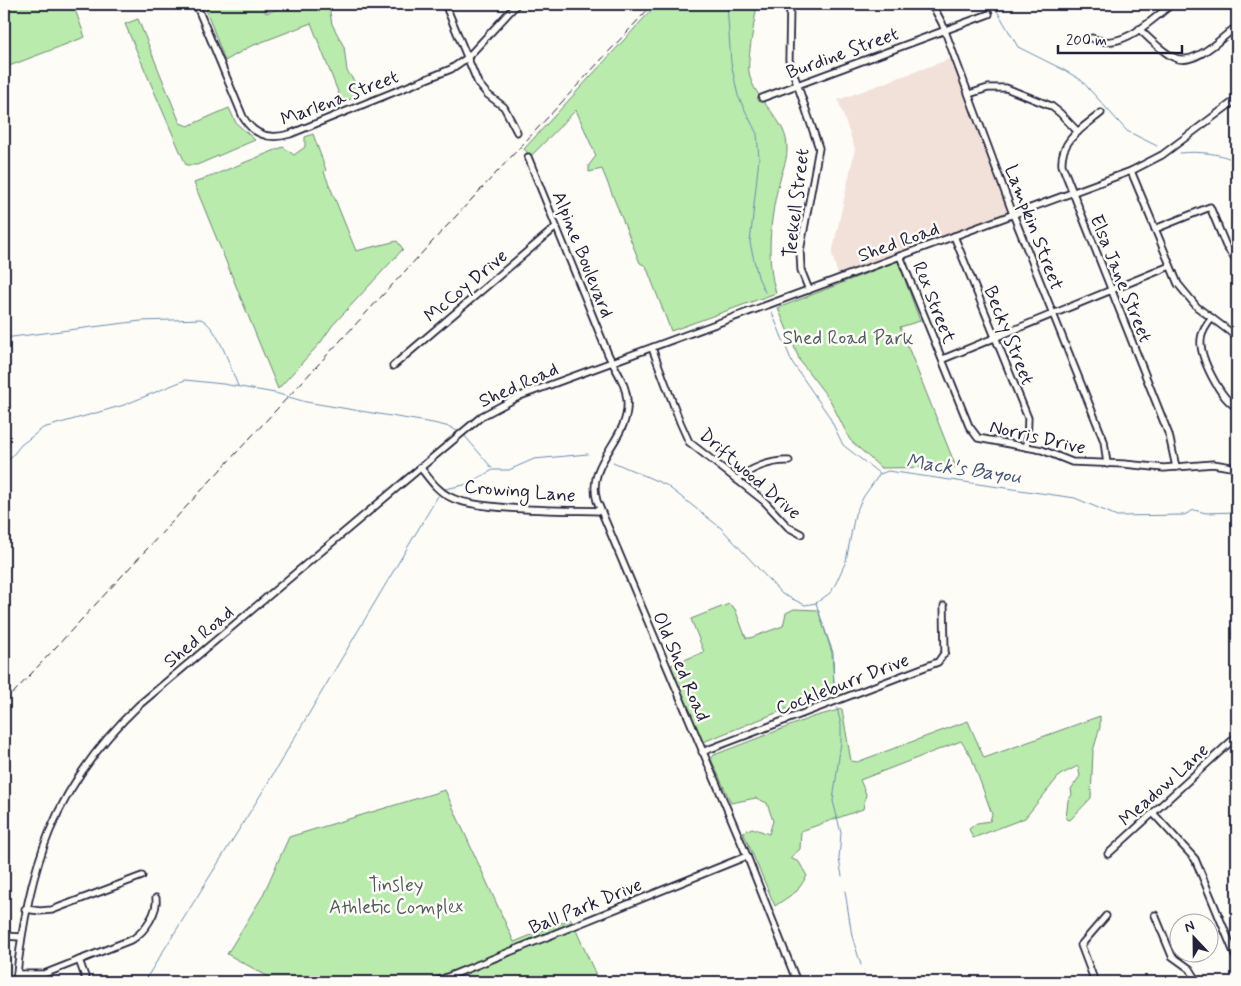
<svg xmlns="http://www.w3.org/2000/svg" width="1241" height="986" font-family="Mynerve,sans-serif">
  <rect width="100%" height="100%" fill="#fdfcf7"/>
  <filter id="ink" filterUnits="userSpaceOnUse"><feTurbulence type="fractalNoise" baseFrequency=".02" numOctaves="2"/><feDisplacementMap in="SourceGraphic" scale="10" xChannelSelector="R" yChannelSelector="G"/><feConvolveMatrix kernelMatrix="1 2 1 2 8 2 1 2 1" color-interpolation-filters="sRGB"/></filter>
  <g filter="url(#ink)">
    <path fill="#f2e1d9" d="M 955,57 L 1013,214 L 839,279 L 832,254 L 855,149 L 838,100 Z"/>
    <g fill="#b9ebac" stroke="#6e8674">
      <path d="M 4,4 L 73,4 L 85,37 L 4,68 Z"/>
      <path d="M 204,4 L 262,4 L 266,13 L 292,4 L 333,4 L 329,7 L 332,24 L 344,47 L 347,71 L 357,85 L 357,97 L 342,102 L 311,23 L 249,47 L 225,61 Z"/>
      <path d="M 657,4 L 757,4 C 755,20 747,58 749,72 C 753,101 789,119 787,150 C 787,162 780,176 778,187 C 770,220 766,261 776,293 L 671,331 L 646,266 L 640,263 L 602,169 L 589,172 L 589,165 L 596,156 L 576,110 L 531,156 L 524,149 Z"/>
      <path d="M 138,19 L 180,123 L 188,126 L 229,108 L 236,123 L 255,140 L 197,165 L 186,165 L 125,24 Z"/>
      <path d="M 313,134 L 326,170 L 324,172 L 356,251 L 397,241 L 403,249 L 332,326 L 321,342 L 278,389 L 194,183 L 283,147 L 294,155 L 305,147 L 305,137 Z"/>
      <path d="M 898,261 L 920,321 L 900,327 L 956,467 L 881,468 L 850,440 L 830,400 L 800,361 L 778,308 Z"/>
      <path d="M 729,604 L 735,609 L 746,638 L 750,638 L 783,626 L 786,613 L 794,609 L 818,610 L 833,653 L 834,690 L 703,742 L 669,666 L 704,652 L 691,619 Z"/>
      <path d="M 842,709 L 851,761 L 857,762 L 968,721 L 984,758 L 1100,716 L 1100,727 L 1093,751 L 1091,798 L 1070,820 L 1066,819 L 1068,800 L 1072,795 L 1071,789 L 1080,776 L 1078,766 L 1060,775 L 1025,818 L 973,838 L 969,829 L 977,823 L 990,821 L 992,814 L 971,756 L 961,741 L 860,780 L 866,794 L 863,809 L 801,831 L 800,849 L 790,858 L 799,862 L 807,876 L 797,891 L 775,906 L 743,832 L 752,828 L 769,834 L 773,821 L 767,803 L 756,798 L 731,803 L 711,759 L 714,755 L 813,717 Z"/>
      <path d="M 445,790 L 514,942 L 571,919 L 599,982 L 278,982 L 227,954 L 262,897 L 289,837 Z"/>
    </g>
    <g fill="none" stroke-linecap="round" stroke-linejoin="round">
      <g stroke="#6b8cae" stroke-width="1">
        <path d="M 727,4 L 731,63 L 738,96 L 757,134 L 759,158 L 750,243 L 758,277 L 765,292"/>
        <path d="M 993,4 L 1018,47 L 1064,70 L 1081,80 L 1127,131 L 1157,146"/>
        <path d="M 1180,153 C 1197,151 1223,153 1237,162"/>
        <path d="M 772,313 L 792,362 L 829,416 L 843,445 L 880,474 L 888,471 L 1075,498 L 1117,516 L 1184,515 L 1194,510 L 1206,513 L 1237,512"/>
        <path d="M 4,338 L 141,321 L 201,319 C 219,328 230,367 238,386"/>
        <path d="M 464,435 L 492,468"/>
        <path d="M 613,462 L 666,485 L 721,528 L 782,594 L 805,605 L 816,603 L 830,593 L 835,585 L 846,561 L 855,514 L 864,496 L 879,475"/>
        <path d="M 4,466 L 21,445 L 43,428 L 124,405 L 185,380 L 223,384 L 275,393 L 306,402 L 433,423 L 450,427 L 457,431"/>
        <path d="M 445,489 L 464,485 L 493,470 L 509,470 L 534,459 L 588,454"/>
        <path d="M 816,603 L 832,653 L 835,697"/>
        <path d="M 837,708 L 841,725 L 841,742 L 833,801 L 841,833 L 839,859 L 842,876"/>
        <path d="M 845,891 L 852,936 L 861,965"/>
        <path d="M 144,982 L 263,791 L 438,496"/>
      </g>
      <g stroke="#22223b" stroke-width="9">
        <g id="minor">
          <path d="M 196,4 L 243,117 C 254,136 270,140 290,134 L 451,69 L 467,58 L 517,4"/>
          <path d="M 445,4 L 478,83 L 487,94 L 504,107 L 517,132"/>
          <path d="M 790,4 L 789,60 L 819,148 L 800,251 L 801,270 L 809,290"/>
          <path d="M 853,4 L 854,4"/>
          <path d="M 928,4 L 935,10 L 942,23 L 1013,214 L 1104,441 L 1107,464"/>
          <path d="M 1139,29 C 1149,38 1161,51 1173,57 C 1194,68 1221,38 1237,26"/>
          <path d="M 1092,38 C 1121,52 1150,21 1172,4"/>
          <path d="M 969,94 L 988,88 L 1006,88 L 1051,106 L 1060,113 L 1078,132"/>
          <path d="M 762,98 L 989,14"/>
          <path d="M 1101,113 C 1084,127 1060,140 1062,165 L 1169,435 L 1176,467"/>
          <path d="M 528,157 L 608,354 C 615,369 626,383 627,400 C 631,439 585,461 597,501 L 747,856 L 797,982"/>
          <path d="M 1131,171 L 1178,284 L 1197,307 L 1237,337"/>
          <path d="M 1155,229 L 1210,207 L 1226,246 L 1237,262"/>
          <path d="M 954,236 L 1028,418 L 1027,447"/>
          <path d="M 900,256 L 969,426 L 978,438 L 1042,450 L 1072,462 L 1124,464 L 1164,468 L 1213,464 L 1237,468"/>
          <path d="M 1212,318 C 1207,324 1202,331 1201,339 C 1199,357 1221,400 1237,407"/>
          <path d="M 652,348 L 680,422 L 689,442 L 764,501 L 788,527 L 801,534"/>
          <path d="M 943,359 L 1170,266"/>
          <path d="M 393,366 L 556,227"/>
          <path d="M 420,467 C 429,478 437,491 450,497 C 476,511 567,510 600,511"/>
          <path d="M 737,480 C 750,468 772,460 789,461"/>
          <path d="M 702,752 L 938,662 L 945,652 L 944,606"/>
          <path d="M 1153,813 L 1195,859 L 1237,960"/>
          <path d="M 1108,854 L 1237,736"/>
          <path d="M 25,909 L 40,911 L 52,910 L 142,876"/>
          <path d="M 1155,915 L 1172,956 L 1190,969 L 1198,982"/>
          <path d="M 4,936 L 21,937"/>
          <path d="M 79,960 L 87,982"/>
          <path d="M 17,974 L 44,974 L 133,939 C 145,931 158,912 156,898"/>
          <path d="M 16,982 C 28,867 53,787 139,705 L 482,416 L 520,396 L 1131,171 L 1162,155 L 1237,99"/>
          <path d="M 435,982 L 747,856"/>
          <path d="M 1095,982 L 1081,945 L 1106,916"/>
        </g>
      </g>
      <use href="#minor" stroke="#fdfcf7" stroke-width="5.5"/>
      <path stroke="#22223b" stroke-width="1" stroke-dasharray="8 4" stroke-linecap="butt" d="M 4,703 L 653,4"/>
    </g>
  </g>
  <g text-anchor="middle" stroke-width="5" stroke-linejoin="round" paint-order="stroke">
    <g font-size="19" fill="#22223b" stroke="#fdfcf7">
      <text transform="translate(842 52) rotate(-20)" y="7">Burdine Street</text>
      <text transform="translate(339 97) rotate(-21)" y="7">Marlena Street</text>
      <text transform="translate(795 203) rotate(-83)" y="7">Teekell Street</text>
      <text transform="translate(1035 227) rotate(69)" y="7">Lampkin Street</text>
      <text transform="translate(898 241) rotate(-20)" y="7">Shed Road</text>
      <text transform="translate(584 254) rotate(68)" y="7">Alpine Boulevard</text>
      <text transform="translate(1122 278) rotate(68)" y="7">Elsa Jane Street</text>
      <text transform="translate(465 285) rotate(-40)" y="7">McCoy Drive</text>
      <text transform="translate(935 302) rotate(68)" y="7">Rex Street</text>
      <text transform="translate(1010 335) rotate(68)" y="7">Becky Street</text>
      <text transform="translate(518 384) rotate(-24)" y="7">Shed Road</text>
      <text transform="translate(1038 436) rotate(13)" y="7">Norris Drive</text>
      <text transform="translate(751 473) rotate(41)" y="7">Driftwood Drive</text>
      <text transform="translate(520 490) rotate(5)" y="7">Crowing Lane</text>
      <text transform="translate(198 636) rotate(-40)" y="7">Shed Road</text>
      <text transform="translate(682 666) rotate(67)" y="7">Old Shed Road</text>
      <text transform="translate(842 683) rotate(-21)" y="7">Cockleburr Drive</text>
      <text transform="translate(1163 784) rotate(-42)" y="7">Meadow Lane</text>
      <text transform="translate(585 905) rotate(-22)" y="7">Ball Park Drive</text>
    </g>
    <g font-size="19" fill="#4f5e5d" stroke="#fdfcf7">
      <text x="848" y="344">Shed Road Park</text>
      <text x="396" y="891">Tinsley<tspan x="396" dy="22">Athletic Complex</tspan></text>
    </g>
    <g font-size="20" font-style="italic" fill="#475774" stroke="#fdfcf7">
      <text transform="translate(964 468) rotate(8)" y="7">Mack's Bayou</text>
    </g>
  </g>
  <rect width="1241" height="986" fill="none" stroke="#fdfcf7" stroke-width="20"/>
  <rect x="10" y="10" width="1221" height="966" fill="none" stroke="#22223b" stroke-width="2" filter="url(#ink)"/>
  <g transform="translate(1194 938) rotate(338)"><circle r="24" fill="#fdfcf7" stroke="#a5a5ac"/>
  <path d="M0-4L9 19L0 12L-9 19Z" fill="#22223b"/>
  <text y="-8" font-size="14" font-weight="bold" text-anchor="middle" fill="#22223b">N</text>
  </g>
  <path d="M1058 45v8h124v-8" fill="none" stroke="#22223b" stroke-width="2.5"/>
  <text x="1066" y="45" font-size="15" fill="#22223b" stroke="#fdfcf7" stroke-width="4" paint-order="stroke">200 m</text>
</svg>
